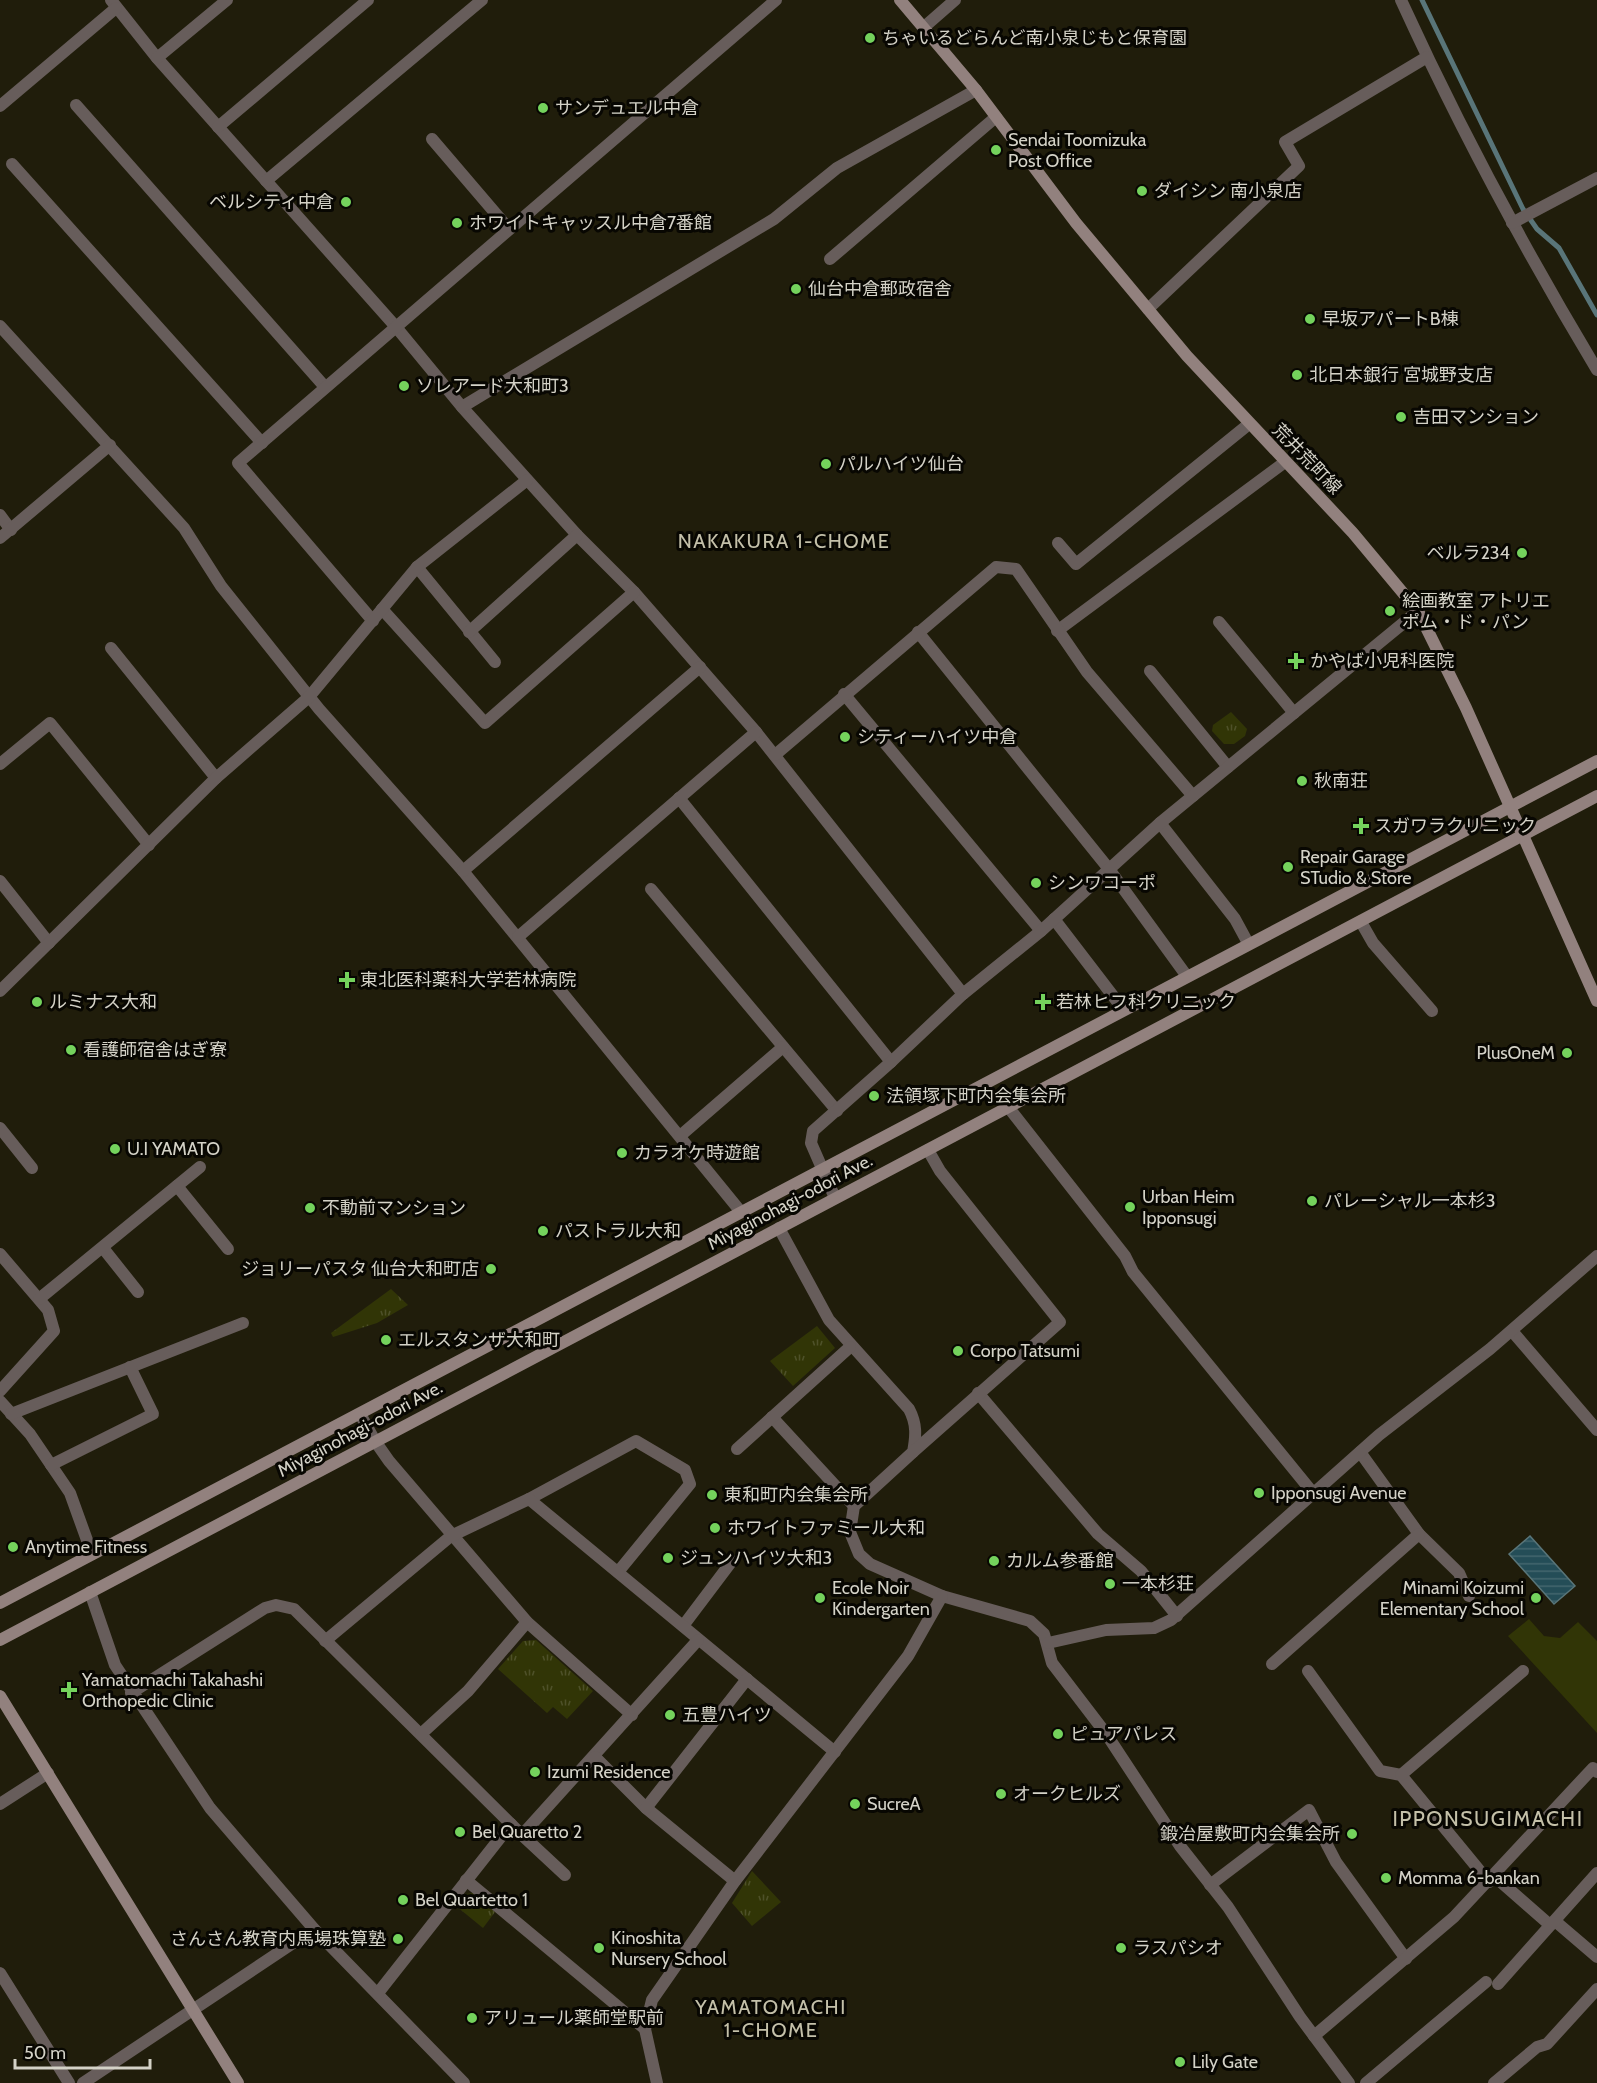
<svg xmlns="http://www.w3.org/2000/svg" width="1597" height="2083" font-family="Cabin,'Noto Sans JP',sans-serif">
  <defs>
    <pattern id="park-tufts" width="24" height="20" patternUnits="userSpaceOnUse" patternTransform="scale(1.5)"><rect width="24" height="20" fill="#313506"/><path d="M3 7l-1-3M5 7V3M7 7l1-3M15 17l-1-3M17 17v-4M19 17l1-3" fill="none" stroke="#4e5129"/></pattern>
    <pattern id="water-rules" width="6" height="5" patternUnits="userSpaceOnUse" patternTransform="scale(1.5)"><rect width="6" height="5" fill="#244d57"/><path d="M0 2.5h6" fill="none" stroke="#43666e"/></pattern>
  </defs>
  <rect width="100%" height="100%" fill="#201d0b"/>
  <path fill="#313506" d="M 1529,1619 L 1544,1636 L 1560,1638 L 1578,1622 L 1597,1641 L 1597,1733 L 1508,1636 Z"/>
  <g fill="url(#park-tufts)">
    <path d="M 1231,712 L 1247,729 L 1245,736 L 1234,744 L 1224,744 L 1212,731 L 1213,725 Z"/>
    <path d="M 391,1289 L 408,1305 L 377,1323 L 333,1337 L 331,1333 Z"/>
    <path d="M 817,1326 L 835,1348 L 793,1386 L 770,1361 Z"/>
    <path d="M 536,1640 L 593,1691 L 567,1719 L 553,1707 L 547,1713 L 498,1669 L 523,1641 Z"/>
    <path d="M 752,1871 L 781,1902 L 752,1926 L 732,1903 Z"/>
    <path d="M 473,1893 L 495,1912 L 483,1928 L 456,1906 L 466,1894 Z"/>
  </g>
  <path fill="url(#water-rules)" stroke="#597579" stroke-width="1.5" d="M 1530,1536 L 1575,1586 L 1554,1604 L 1509,1554 Z"/>
  <g fill="none" stroke-linecap="round" stroke-linejoin="round">
    <path stroke="#597579" stroke-width="5" d="M 1422,0 L 1523,209 L 1537,229 L 1559,248 L 1597,315"/>
    <g stroke="#675d5b" stroke-width="12">
      <path d="M 111,0 L 157,58 L 396,327 L 462,407 L 577,535 L 634,592 L 756,732 L 963,994"/>
      <path d="M 1401,0 C 1459,127 1525,250 1597,370"/>
      <path d="M 923,28 L 955,0"/>
      <path d="M 157,58 L 227,0"/>
      <path d="M 76,105 L 325,387"/>
      <path d="M 0,106 L 116,8"/>
      <path d="M 218,127 L 368,0"/>
      <path d="M 432,139 L 509,229"/>
      <path d="M 12,164 L 262,443"/>
      <path d="M 266,181 L 482,0"/>
      <path d="M 1512,223 L 1597,178"/>
      <path d="M 830,259 L 996,117"/>
      <path d="M 1148,309 L 1299,166 L 1285,142 L 1427,57"/>
      <path d="M 0,326 L 184,528 L 221,586 L 319,709 L 463,871 L 741,1212"/>
      <path d="M 462,407 L 774,219 L 837,168 L 976,90"/>
      <path d="M 0,515 L 11,530"/>
      <path d="M 0,538 L 110,445"/>
      <path d="M 1058,543 L 1076,564 L 1249,424"/>
      <path d="M 417,567 L 495,662"/>
      <path d="M 382,609 L 485,723 L 634,592"/>
      <path d="M 373,621 L 238,463 L 776,0"/>
      <path d="M 1219,622 L 1294,713"/>
      <path d="M 1057,631 L 1285,462"/>
      <path d="M 469,632 L 577,535"/>
      <path d="M 918,632 L 1109,869 L 1186,975"/>
      <path d="M 111,648 L 216,778"/>
      <path d="M 1150,671 L 1228,767"/>
      <path d="M 844,694 L 1041,931"/>
      <path d="M 775,755 L 996,567 L 1016,569 L 1087,672 L 1193,796"/>
      <path d="M 0,764 L 50,723 L 149,845"/>
      <path d="M 679,798 L 891,1062"/>
      <path d="M 1160,823 L 1235,919 L 1248,943"/>
      <path d="M 463,871 L 700,667"/>
      <path d="M 0,881 L 49,943"/>
      <path d="M 651,889 L 837,1111"/>
      <path d="M 1054,919 L 1123,1009"/>
      <path d="M 1361,922 L 1373,943 L 1432,1011"/>
      <path d="M 518,937 L 756,732"/>
      <path d="M 0,991 L 216,778 L 309,697 L 417,567 L 527,480"/>
      <path d="M 1009,1108 L 1125,1256 L 1133,1272 L 1313,1493"/>
      <path d="M 0,1128 L 32,1168"/>
      <path d="M 680,1136 L 783,1047"/>
      <path d="M 177,1186 L 228,1249"/>
      <path d="M 835,1198 L 811,1143 L 813,1131 L 891,1062 L 963,994 L 1041,931 L 1160,823 L 1418,611"/>
      <path d="M 779,1228 L 829,1320 L 909,1409 C 917,1424 916,1436 913,1452 L 854,1506 L 850,1532 L 859,1554 L 870,1564 L 942,1596 L 1030,1621 L 1044,1634 L 1052,1663 L 1107,1735 L 1180,1846 L 1228,1907 L 1300,2017 L 1349,2083"/>
      <path d="M 103,1248 L 138,1292"/>
      <path d="M 0,1254 L 48,1310 L 54,1331 L 0,1391"/>
      <path d="M 39,1299 L 200,1167"/>
      <path d="M 1512,1331 L 1597,1430"/>
      <path d="M 978,1393 L 1098,1534 L 1141,1571 L 1177,1616"/>
      <path d="M 0,1401 L 30,1434 L 70,1493 L 92,1554"/>
      <path d="M 11,1414 L 243,1323"/>
      <path d="M 360,1414 L 375,1441 L 389,1461 L 527,1622 L 632,1715"/>
      <path d="M 772,1417 L 854,1506"/>
      <path d="M 737,1449 L 850,1347"/>
      <path d="M 913,1452 L 1060,1322 L 940,1171 L 928,1150"/>
      <path d="M 1360,1452 L 1419,1534 L 1459,1573 L 1469,1596"/>
      <path d="M 51,1465 L 153,1414 L 130,1367"/>
      <path d="M 529,1499 L 636,1441 L 685,1470 L 690,1484 L 618,1572"/>
      <path d="M 90,1592 L 115,1665 L 210,1808 L 314,1929 L 464,2083"/>
      <path d="M 683,1626 L 732,1561"/>
      <path d="M 325,1641 L 451,1536 L 529,1499 L 835,1752"/>
      <path d="M 1048,1643 L 1106,1630 L 1154,1628 L 1171,1620 L 1379,1435 L 1490,1349 L 1597,1256"/>
      <path d="M 1272,1664 L 1419,1534"/>
      <path d="M 1308,1671 L 1380,1771 L 1401,1775 L 1489,1882"/>
      <path d="M 131,1693 L 265,1608 L 276,1605 L 294,1609 L 522,1835 L 698,1640"/>
      <path d="M 421,1734 L 468,1691 L 527,1622"/>
      <path d="M 595,1757 L 646,1808 L 735,1881"/>
      <path d="M 1401,1775 L 1523,1671"/>
      <path d="M 0,1804 L 48,1773"/>
      <path d="M 646,1808 L 747,1679"/>
      <path d="M 522,1835 L 565,1875"/>
      <path d="M 1494,1876 L 1550,1925"/>
      <path d="M 466,1880 L 645,2029"/>
      <path d="M 1210,1885 L 1309,1810 L 1336,1862 L 1406,1959"/>
      <path d="M 1555,1921 L 1597,1957"/>
      <path d="M 0,1973 L 69,2083"/>
      <path d="M 1498,1984 L 1597,1873"/>
      <path d="M 378,1993 L 511,1824"/>
      <path d="M 1314,2036 L 1454,1917 L 1593,1768 L 1597,1772"/>
      <path d="M 83,2083 L 314,1929"/>
      <path d="M 657,2083 L 645,2029 L 652,2000 L 735,1881 L 908,1656 L 942,1596"/>
      <path d="M 1366,2083 L 1486,1982"/>
      <path d="M 1494,2083 L 1537,2047 L 1547,2044 L 1597,1989"/>
    </g>
    <g stroke="#92817e" stroke-width="12">
      <path d="M 900,0 L 976,90 L 1076,223 L 1187,356 L 1353,533 L 1418,611 L 1466,708 L 1597,1001"/>
      <path d="M 0,1603 L 1597,761"/>
      <path d="M 0,1640 L 1597,796"/>
      <path d="M 0,1696 L 238,2083"/>
    </g>
  </g>
  <g fill="#74d25c" stroke="#080702" stroke-width="2">
    <circle cx="870" cy="38" r="6"/>
    <circle cx="543" cy="108" r="6"/>
    <circle cx="996" cy="150" r="6"/>
    <circle cx="1142" cy="191" r="6"/>
    <circle cx="346" cy="202" r="6"/>
    <circle cx="457" cy="223" r="6"/>
    <circle cx="796" cy="289" r="6"/>
    <circle cx="1310" cy="319" r="6"/>
    <circle cx="1297" cy="375" r="6"/>
    <circle cx="404" cy="386" r="6"/>
    <circle cx="1401" cy="417" r="6"/>
    <circle cx="826" cy="464" r="6"/>
    <circle cx="1522" cy="553" r="6"/>
    <circle cx="1390" cy="611" r="6"/>
    <path d="M1293 652h6v6h6v6h-6v6h-6v-6h-6v-6h6z"/>
    <circle cx="845" cy="737" r="6"/>
    <circle cx="1302" cy="781" r="6"/>
    <path d="M1358 817h6v6h6v6h-6v6h-6v-6h-6v-6h6z"/>
    <circle cx="1288" cy="867" r="6"/>
    <circle cx="1036" cy="883" r="6"/>
    <path d="M344 971h6v6h6v6h-6v6h-6v-6h-6v-6h6z"/>
    <circle cx="37" cy="1002" r="6"/>
    <path d="M1040 993h6v6h6v6h-6v6h-6v-6h-6v-6h6z"/>
    <circle cx="71" cy="1050" r="6"/>
    <circle cx="1567" cy="1053" r="6"/>
    <circle cx="874" cy="1096" r="6"/>
    <circle cx="115" cy="1149" r="6"/>
    <circle cx="622" cy="1153" r="6"/>
    <circle cx="1312" cy="1201" r="6"/>
    <circle cx="1130" cy="1207" r="6"/>
    <circle cx="310" cy="1208" r="6"/>
    <circle cx="543" cy="1231" r="6"/>
    <circle cx="491" cy="1269" r="6"/>
    <circle cx="386" cy="1340" r="6"/>
    <circle cx="958" cy="1351" r="6"/>
    <circle cx="1259" cy="1493" r="6"/>
    <circle cx="712" cy="1495" r="6"/>
    <circle cx="715" cy="1528" r="6"/>
    <circle cx="13" cy="1547" r="6"/>
    <circle cx="668" cy="1558" r="6"/>
    <circle cx="994" cy="1561" r="6"/>
    <circle cx="1110" cy="1584" r="6"/>
    <circle cx="820" cy="1598" r="6"/>
    <circle cx="1536" cy="1598" r="6"/>
    <path d="M66 1681h6v6h6v6h-6v6h-6v-6h-6v-6h6z"/>
    <circle cx="670" cy="1715" r="6"/>
    <circle cx="1058" cy="1734" r="6"/>
    <circle cx="535" cy="1772" r="6"/>
    <circle cx="1001" cy="1794" r="6"/>
    <circle cx="855" cy="1804" r="6"/>
    <circle cx="460" cy="1832" r="6"/>
    <circle cx="1352" cy="1834" r="6"/>
    <circle cx="1386" cy="1878" r="6"/>
    <circle cx="403" cy="1900" r="6"/>
    <circle cx="398" cy="1939" r="6"/>
    <circle cx="599" cy="1948" r="6"/>
    <circle cx="1121" cy="1948" r="6"/>
    <circle cx="472" cy="2018" r="6"/>
    <circle cx="1180" cy="2062" r="6"/>
  </g>
  <g text-anchor="middle" stroke-width="6" stroke-linejoin="round" paint-order="stroke">
    <g font-size="18" fill="#d4d2c7" stroke="#080702" text-anchor="start">
      <text x="882" y="44">ちゃいるどらんど南小泉じもと保育園</text>
      <text x="555" y="114">サンデュエル中倉</text>
      <text x="1008" y="146">Sendai Toomizuka<tspan x="1008" dy="21">Post Office</tspan></text>
      <text x="1154" y="197">ダイシン 南小泉店</text>
      <text x="334" y="208" text-anchor="end">ベルシティ中倉</text>
      <text x="469" y="229">ホワイトキャッスル中倉7番館</text>
      <text x="808" y="295">仙台中倉郵政宿舎</text>
      <text x="1322" y="325">早坂アパートB棟</text>
      <text x="1309" y="381">北日本銀行 宮城野支店</text>
      <text x="416" y="392">ソレアード大和町3</text>
      <text x="1413" y="423">吉田マンション</text>
      <text x="838" y="470">パルハイツ仙台</text>
      <text x="1510" y="559" text-anchor="end">ベルラ234</text>
      <text x="1402" y="607">絵画教室 アトリエ<tspan x="1402" dy="21">ポム・ド・パン</tspan></text>
      <text x="1310" y="667">かやば小児科医院</text>
      <text x="857" y="743">シティーハイツ中倉</text>
      <text x="1314" y="787">秋南荘</text>
      <text x="1374" y="832">スガワラクリニック</text>
      <text x="1300" y="863">Repair Garage<tspan x="1300" dy="21">STudio &amp; Store</tspan></text>
      <text x="1048" y="889">シンワコーポ</text>
      <text x="360" y="986">東北医科薬科大学若林病院</text>
      <text x="49" y="1008">ルミナス大和</text>
      <text x="1056" y="1008">若林ヒフ科クリニック</text>
      <text x="83" y="1056">看護師宿舎はぎ寮</text>
      <text x="1555" y="1059" text-anchor="end">PlusOneM</text>
      <text x="886" y="1102">法領塚下町内会集会所</text>
      <text x="127" y="1155">U.I YAMATO</text>
      <text x="634" y="1159">カラオケ時遊館</text>
      <text x="1142" y="1203">Urban Heim<tspan x="1142" dy="21">Ipponsugi</tspan></text>
      <text x="1324" y="1207">パレーシャル一本杉3</text>
      <text x="322" y="1214">不動前マンション</text>
      <text x="555" y="1237">パストラル大和</text>
      <text x="479" y="1275" text-anchor="end">ジョリーパスタ 仙台大和町店</text>
      <text x="398" y="1346">エルスタンザ大和町</text>
      <text x="970" y="1357">Corpo Tatsumi</text>
      <text x="1271" y="1499">Ipponsugi Avenue</text>
      <text x="724" y="1501">東和町内会集会所</text>
      <text x="727" y="1534">ホワイトファミール大和</text>
      <text x="25" y="1553">Anytime Fitness</text>
      <text x="680" y="1564">ジュンハイツ大和3</text>
      <text x="1006" y="1567">カルム参番館</text>
      <text x="1122" y="1590">一本杉荘</text>
      <text x="832" y="1594">Ecole Noir<tspan x="832" dy="21">Kindergarten</tspan></text>
      <text x="1524" y="1594" text-anchor="end">Minami Koizumi<tspan x="1524" dy="21">Elementary School</tspan></text>
      <text x="82" y="1686">Yamatomachi Takahashi<tspan x="82" dy="21">Orthopedic Clinic</tspan></text>
      <text x="682" y="1721">五豊ハイツ</text>
      <text x="1070" y="1740">ピュアパレス</text>
      <text x="547" y="1778">Izumi Residence</text>
      <text x="1013" y="1800">オークヒルズ</text>
      <text x="867" y="1810">SucreA</text>
      <text x="472" y="1838">Bel Quaretto 2</text>
      <text x="1340" y="1840" text-anchor="end">鍛冶屋敷町内会集会所</text>
      <text x="1398" y="1884">Momma 6-bankan</text>
      <text x="415" y="1906">Bel Quartetto 1</text>
      <text x="611" y="1944">Kinoshita<tspan x="611" dy="21">Nursery School</tspan></text>
      <text x="386" y="1945" text-anchor="end">さんさん教育内馬場珠算塾</text>
      <text x="1133" y="1954">ラスパシオ</text>
      <text x="484" y="2024">アリュール薬師堂駅前</text>
      <text x="1192" y="2068">Lily Gate</text>
    </g>
    <g font-size="18" fill="#d4d2c7" stroke="#080702">
      <text transform="translate(1307 459) rotate(46)" y="6">荒井荒町線</text>
      <text transform="translate(790 1202) rotate(-28)" y="6">Miyaginohagi-odori Ave.</text>
      <text transform="translate(360 1429) rotate(-28)" y="6">Miyaginohagi-odori Ave.</text>
    </g>
    <g font-size="20" letter-spacing="1.5" fill="#c4c0a9" stroke="#080702">
      <text x="784" y="548">NAKAKURA 1-CHOME</text>
      <text x="771" y="2014">YAMATOMACHI<tspan x="771" dy="23">1-CHOME</tspan></text>
    </g>
    <g font-size="21" letter-spacing="1.5" fill="#c4c0a9" stroke="#080702">
      <text x="1488" y="1826">IPPONSUGIMACHI</text>
    </g>
  </g>
  <path d="M15 2059v9h135v-9" fill="none" stroke="#d4d2c7" stroke-width="3"/>
  <text x="24" y="2059" font-size="18" fill="#d4d2c7" stroke="#080702" stroke-width="4.5" paint-order="stroke">50 m</text>
</svg>
